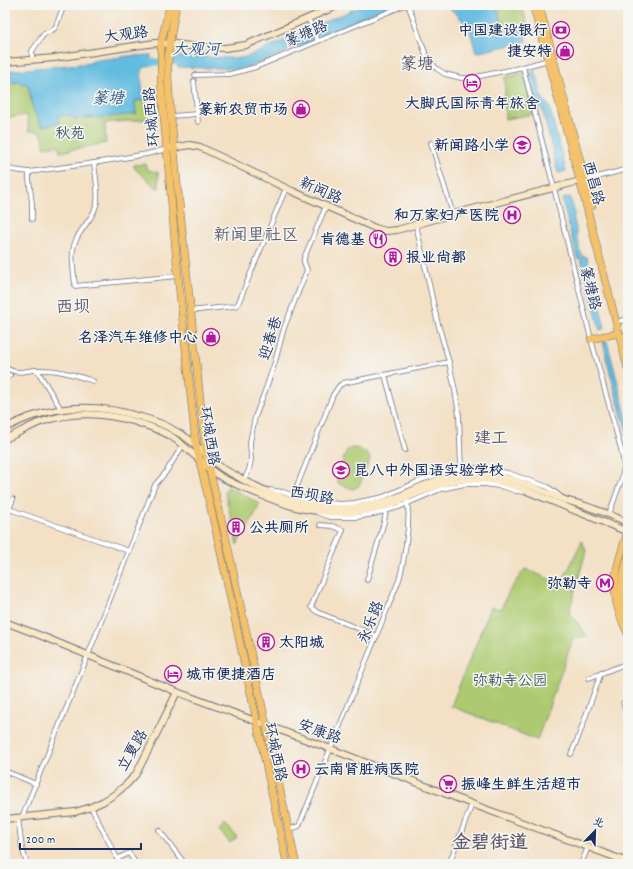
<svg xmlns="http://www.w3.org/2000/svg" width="633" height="869" font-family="Dekko,'LXGW WenKai TC',sans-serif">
  <rect width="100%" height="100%" fill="#f6f6f2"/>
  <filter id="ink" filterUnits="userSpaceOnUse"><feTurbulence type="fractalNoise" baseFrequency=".025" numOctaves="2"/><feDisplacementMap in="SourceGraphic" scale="8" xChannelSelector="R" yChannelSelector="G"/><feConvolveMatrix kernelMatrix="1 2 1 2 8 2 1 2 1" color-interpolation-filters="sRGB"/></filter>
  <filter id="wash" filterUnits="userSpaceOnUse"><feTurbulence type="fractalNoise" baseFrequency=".012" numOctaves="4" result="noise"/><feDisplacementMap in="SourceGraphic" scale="16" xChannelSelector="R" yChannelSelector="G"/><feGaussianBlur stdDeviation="0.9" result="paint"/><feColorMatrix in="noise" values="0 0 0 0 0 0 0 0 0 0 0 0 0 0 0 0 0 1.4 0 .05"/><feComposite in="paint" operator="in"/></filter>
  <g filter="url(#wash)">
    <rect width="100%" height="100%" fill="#f3e0c5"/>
    <g fill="#adca70" stroke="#647c67">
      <path d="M 497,5 L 522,5 L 528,29 L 509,34 C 500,29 499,14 497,5 Z"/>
      <path d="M 524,73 L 534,114 L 505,119 L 505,77 Z"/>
      <path d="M 19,82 L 25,85 L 28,85 L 33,108 L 59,123 L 58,116 L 69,115 L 75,117 L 75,119 L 136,114 L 134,101 L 146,100 L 146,104 L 150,109 L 150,118 L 141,120 L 105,123 L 106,143 L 60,152 L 59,145 L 44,147 L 43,137 L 37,131 L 29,131 L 27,115 L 5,118 L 5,83 Z"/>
      <path d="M 146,164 L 146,168 C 150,171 153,172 158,172 L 159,188 L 157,188 L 134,168 L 134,165 Z"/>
      <path d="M 351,448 C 358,447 368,452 370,459 L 359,486 L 353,489 L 339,484 L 336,478 L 347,450 Z"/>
      <path d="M 229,487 L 260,504 L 245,533 L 243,533 L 237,545 L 225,492 L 227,488 Z"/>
      <path d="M 582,541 L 586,551 L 569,612 L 587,636 L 573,639 L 537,740 L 451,706 L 491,607 L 501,609 L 509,591 L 525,569 L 561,584 Z"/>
      <path d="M 225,824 L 237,837 L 230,843 L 219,830 Z"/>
    </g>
    <g fill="#62bce0" stroke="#3e769f">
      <path d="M 364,5 L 391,5 L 320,36 L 315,26 Z"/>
      <path d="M 446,5 L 497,5 C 500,14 500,29 509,34 L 523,29 L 527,41 L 476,53 L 469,27 L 453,11 Z"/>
      <path d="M 307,30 L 312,41 L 251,66 L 239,69 L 178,67 L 178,56 L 231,58 L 242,58 L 254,54 Z"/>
      <path d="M 151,55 L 150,66 C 149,66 145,67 144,68 C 139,71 143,94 144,100 L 135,101 L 136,114 L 100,118 L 99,117 L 75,119 L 75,117 L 69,117 L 69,115 L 58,116 L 59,123 L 44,126 L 41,125 L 33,108 L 28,85 L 19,82 L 5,83 L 5,71 L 91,63 L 91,61 L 129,56 Z"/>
      <path d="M 535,71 L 539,82 L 538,84 L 540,87 C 538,95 544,100 549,106 L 566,171 L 558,173 L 542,108 L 538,106 L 530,72 Z"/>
      <path d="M 570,197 L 575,214 L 573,215 L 576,229 L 576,231 L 577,239 L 579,242 L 579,248 L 582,256 L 587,257 L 605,328 L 600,330 L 582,262 L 580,259 L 577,258 L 562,199 Z"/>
      <path d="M 607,341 L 628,423 L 628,438 L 606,358 L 606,354 L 603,342 Z"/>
    </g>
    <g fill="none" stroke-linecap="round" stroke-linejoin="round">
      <g stroke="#62bce0" stroke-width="7">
        <path d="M 301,39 L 327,29"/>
        <path d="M 141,63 L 157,62 L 187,61"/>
      </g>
    </g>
  </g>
  <g filter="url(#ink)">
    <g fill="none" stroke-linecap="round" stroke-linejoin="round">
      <g stroke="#676d82" stroke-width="5.5">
        <g id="street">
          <path d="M 308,18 L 318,41"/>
          <path d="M 32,60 L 32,51 L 41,38 L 44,34 L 54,29 L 56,26 L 64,5"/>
          <path d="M 523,67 L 554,188 L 591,339 L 622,453 L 624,467 L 621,481 L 609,514"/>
          <path d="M 195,75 L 230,74 L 256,67 L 405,5 L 409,7 L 427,58 L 437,69 L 445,74 L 461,78 L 471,78 L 523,67 L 548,60"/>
          <path d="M 194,81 L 198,122"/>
          <path d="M 172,116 L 197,114"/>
          <path d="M 431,143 L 453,214"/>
          <path d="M 94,163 C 95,174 100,196 96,206 C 93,218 82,227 77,238 C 69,252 74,270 75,286 L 178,276"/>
          <path d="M 5,168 L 14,170 L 29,172 L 94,163 L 147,154 L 167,149"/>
          <path d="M 29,172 L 29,179 L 32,203 L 32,219"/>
          <path d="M 585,180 L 628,169"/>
          <path d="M 416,225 L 437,320 L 449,362 L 455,390 L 459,415 L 461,469"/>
          <path d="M 190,311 L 235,306 L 238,304 L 286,188"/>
          <path d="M 620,321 L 628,319"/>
          <path d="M 5,367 C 16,375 23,371 35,370 C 42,370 50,370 57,371 C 69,373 81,377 93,381"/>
          <path d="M 37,370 L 61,409"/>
          <path d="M 385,375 L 405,450"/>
          <path d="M 5,378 L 10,375"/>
          <path d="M 244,480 L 249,470 L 251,460 L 250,442 L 255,417 L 265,391 L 275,362 L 284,328 L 307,270 L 304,262 L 304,258 L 326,206"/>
          <path d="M 270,490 L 283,492 L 297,497 L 314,501 L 339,504 L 354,503 L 383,497 L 424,479 L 445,472 L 463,469 L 474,468 L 486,469 L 508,473 L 548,487 L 560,496"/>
          <path d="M 293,496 L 333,395 L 339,386 L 343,383 L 449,362"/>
          <path d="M 9,509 L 129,551"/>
          <path d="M 318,513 L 330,517 L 357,517 L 374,514 L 399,507 L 441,489 L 465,484 L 485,484 L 504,487 L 516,491 L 524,492"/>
          <path d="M 5,520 L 13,499"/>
          <path d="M 320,525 L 332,526 L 343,530 L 311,607 L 317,612 L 377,636"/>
          <path d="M 367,580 L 384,522 L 386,511"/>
          <path d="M 589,678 L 628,663"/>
          <path d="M 628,700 L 623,703 L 628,717"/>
          <path d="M 571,754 L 578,738 L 601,673"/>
          <path d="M 5,771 L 36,784"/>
          <path d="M 91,807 L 120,864"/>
          <path d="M 22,817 L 88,655 L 155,485 L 166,472 L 183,445"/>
          <path d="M 18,818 L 22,848 L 27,864"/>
          <path d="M 289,829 L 299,826 L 399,580 C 404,563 406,545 408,527 C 408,517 410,508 406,498"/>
          <path d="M 159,830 L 185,864"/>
          <path d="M 117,859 L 129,853 L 136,864"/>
          <path d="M 449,864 L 472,804"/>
          <path d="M 581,864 L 588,847"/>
        </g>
      </g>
      <g stroke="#676d82" stroke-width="8">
        <g id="secondary">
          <path d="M 5,62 L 54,58 L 155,43 L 175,44 L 197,47 L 225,48 L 246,45 L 339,5"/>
          <path d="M 171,148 L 190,145 L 200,147 L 292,191 L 375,228 L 386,231 L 397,230 L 453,214 L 580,181"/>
          <path d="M 5,428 C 14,424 23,419 33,416 C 68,404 106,406 141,417 C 152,420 165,424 175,431 C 183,435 190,440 197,446 C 205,454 213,462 222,468 C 228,472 234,474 240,478 C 260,489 282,499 305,504 C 335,511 368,509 397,497 C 416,489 435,479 456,475 C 496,468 530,486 565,500 C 575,503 585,505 594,509 C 606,513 617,517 628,523"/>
          <path d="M 5,439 C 16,434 27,428 38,423 C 70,411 103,412 136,422 C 148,426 162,430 172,437 C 190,449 203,466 221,477 C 230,482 240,486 249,490 C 265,497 282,504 300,508 C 328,514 356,515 384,507 C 398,503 412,495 426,490 C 458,476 484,476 517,487 L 628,532"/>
          <path d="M 5,622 L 39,635 L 177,692 L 331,749 L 472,804 L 628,862"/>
          <path d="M 5,819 L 75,812 L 91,807 L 104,801 L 115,794 L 127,784 L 136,774 L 150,747 L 177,692"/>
        </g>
      </g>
      <g stroke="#676d82" stroke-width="8">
        <g id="primary">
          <path d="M 170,5 L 161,43 L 161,83 L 178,276 L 196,445 L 219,544 L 287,864"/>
          <path d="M 176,5 C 173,25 168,46 168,67 C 168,102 174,137 176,172 L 206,455 L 227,543 L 296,864"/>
          <path d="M 533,5 L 580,181 L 628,369"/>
          <path d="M 539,5 L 544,23 L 592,206"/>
          <path d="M 624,336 L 628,349"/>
          <path d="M 591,339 L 619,333"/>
          <path d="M 628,531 C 620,556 611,579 617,605 C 619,615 624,625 628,634"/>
          <path d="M 628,557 C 623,572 619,588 623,604 C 624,609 626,614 628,619"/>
        </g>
      </g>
      <use href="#street" stroke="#fff" stroke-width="4"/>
      <use href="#secondary" stroke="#fae7c3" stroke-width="6"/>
      <use href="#primary" stroke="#f3c26a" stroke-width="7"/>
    </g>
  </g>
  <defs>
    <g id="bank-ring" transform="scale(0.9)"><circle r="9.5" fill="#f6f6f2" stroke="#b5179e" stroke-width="1.5"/><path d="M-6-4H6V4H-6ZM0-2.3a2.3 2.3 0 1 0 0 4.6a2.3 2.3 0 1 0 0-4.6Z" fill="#b5179e"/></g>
    <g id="shop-ring" transform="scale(0.9)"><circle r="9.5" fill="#f6f6f2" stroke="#b5179e" stroke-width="1.5"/><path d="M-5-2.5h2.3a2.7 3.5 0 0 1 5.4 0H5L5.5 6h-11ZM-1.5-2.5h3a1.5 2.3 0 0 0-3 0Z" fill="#b5179e"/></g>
    <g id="hotel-ring" transform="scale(0.9)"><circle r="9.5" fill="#f6f6f2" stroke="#b5179e" stroke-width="1.5"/><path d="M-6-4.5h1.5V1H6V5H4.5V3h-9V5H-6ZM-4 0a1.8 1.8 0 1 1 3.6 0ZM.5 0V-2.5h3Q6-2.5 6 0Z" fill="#b5179e"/></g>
    <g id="school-ring" transform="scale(0.9)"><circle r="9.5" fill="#f6f6f2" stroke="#b5179e" stroke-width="1.5"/><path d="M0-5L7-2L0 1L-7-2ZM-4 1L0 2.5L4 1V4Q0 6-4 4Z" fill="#b5179e"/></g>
    <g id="hospital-ring" transform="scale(0.9)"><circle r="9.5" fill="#f6f6f2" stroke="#b5179e" stroke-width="1.5"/><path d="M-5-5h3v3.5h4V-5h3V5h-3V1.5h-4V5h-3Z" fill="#b5179e"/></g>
    <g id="restaurant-ring" transform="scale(0.9)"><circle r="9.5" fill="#f6f6f2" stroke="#b5179e" stroke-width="1.5"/><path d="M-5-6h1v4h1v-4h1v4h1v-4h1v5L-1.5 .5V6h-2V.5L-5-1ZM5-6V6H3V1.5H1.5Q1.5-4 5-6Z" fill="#b5179e"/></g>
    <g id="building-ring" transform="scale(0.9)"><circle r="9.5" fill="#f6f6f2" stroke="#b5179e" stroke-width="1.5"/><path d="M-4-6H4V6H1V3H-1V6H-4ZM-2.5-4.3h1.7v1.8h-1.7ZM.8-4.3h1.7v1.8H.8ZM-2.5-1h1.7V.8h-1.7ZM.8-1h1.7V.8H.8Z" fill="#b5179e"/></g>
    <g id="metro-ring" transform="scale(0.9)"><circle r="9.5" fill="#f6f6f2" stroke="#b5179e" stroke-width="1.5"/><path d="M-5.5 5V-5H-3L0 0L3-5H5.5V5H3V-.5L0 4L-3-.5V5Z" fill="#b5179e"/></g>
    <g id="supermarket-ring" transform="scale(0.9)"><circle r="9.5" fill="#f6f6f2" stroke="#b5179e" stroke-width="1.5"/><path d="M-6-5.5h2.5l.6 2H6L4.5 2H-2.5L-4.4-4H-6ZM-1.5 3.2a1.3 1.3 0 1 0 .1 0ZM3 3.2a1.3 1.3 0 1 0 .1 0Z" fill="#b5179e"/></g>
  </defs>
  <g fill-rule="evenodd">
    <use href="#bank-ring" x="561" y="30"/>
    <use href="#shop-ring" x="565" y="51"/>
    <use href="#hotel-ring" x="472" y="83"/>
    <use href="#shop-ring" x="301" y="109"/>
    <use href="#school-ring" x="522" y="145"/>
    <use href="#hospital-ring" x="512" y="215"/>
    <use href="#restaurant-ring" x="378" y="239"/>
    <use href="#building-ring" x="393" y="257"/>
    <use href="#shop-ring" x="211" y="337"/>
    <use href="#school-ring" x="341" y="470"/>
    <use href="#building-ring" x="236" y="527"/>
    <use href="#metro-ring" x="605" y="583"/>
    <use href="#building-ring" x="266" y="642"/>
    <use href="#hotel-ring" x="173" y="674"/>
    <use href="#hospital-ring" x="301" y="769"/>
    <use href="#supermarket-ring" x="448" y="784"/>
  </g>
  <g text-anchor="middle" stroke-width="3" stroke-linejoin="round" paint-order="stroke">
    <g font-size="15" font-weight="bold" fill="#1b2f5e" stroke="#f6f6f2" text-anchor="end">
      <text x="548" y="35">中国建设银行</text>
      <text x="552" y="56">捷安特</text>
      <text x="472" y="108" text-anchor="middle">大脚氏国际青年旅舍</text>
      <text x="288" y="114">篆新农贸市场</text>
      <text x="509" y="150">新闻路小学</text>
      <text x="499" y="220">和万家妇产医院</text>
      <text x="365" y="244">肯德基</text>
      <text x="406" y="262" text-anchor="start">报业尚都</text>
      <text x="198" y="342">名泽汽车维修中心</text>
      <text x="354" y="475" text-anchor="start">昆八中外国语实验学校</text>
      <text x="249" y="532" text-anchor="start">公共厕所</text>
      <text x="592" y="588">弥勒寺</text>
      <text x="279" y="647" text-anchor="start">太阳城</text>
      <text x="186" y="679" text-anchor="start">城市便捷酒店</text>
      <text x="314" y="774" text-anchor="start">云南肾脏病医院</text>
      <text x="461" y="789" text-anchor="start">振峰生鲜生活超市</text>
    </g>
    <g font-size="15" fill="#1b2f5e" stroke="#f6f6f2">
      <text transform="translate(306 33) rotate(-23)" y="5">篆塘路</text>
      <text transform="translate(126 34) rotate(-8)" y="5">大观路</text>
      <text transform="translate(151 117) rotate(-95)" y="5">环城西路</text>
      <text transform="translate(594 183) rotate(75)" y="5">西昌路</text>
      <text transform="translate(321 190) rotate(24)" y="5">新闻路</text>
      <text transform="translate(591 288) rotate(76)" y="5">篆塘路</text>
      <text transform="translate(270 338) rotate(-73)" y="5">迎春巷</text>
      <text transform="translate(210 436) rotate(81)" y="5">环城西路</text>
      <text transform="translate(312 495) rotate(10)" y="5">西坝路</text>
      <text transform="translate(370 622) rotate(-68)" y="5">永乐路</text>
      <text transform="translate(320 731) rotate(20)" y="5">安康路</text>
      <text transform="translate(132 750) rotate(-60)" y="5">立夏路</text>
      <text transform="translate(276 752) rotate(78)" y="5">环城西路</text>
    </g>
    <g font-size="15" fill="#405662" stroke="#f6f6f2">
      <text x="70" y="138">秋苑</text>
      <text x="510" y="685">弥勒寺公园</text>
    </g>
    <g font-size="16" font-style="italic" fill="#305985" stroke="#f6f6f2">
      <text x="196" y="54">大观河</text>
      <text x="108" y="103">篆塘</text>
    </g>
    <g font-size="17" fill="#625b6b" stroke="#f6f6f2">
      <text x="417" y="69">篆塘</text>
      <text x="256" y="240">新闻里社区</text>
      <text x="73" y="312">西坝</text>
      <text x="491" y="443">建工</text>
    </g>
    <g font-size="19" font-weight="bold" fill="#625b6b" stroke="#f6f6f2">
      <text x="490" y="848">金碧街道</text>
    </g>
  </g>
  <rect width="633" height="869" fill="none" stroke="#f6f6f2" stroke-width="20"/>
  <g transform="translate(595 831) rotate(23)" stroke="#f6f6f2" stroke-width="3" paint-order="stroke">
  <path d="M0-3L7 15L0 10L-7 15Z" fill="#1b2f5e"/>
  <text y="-6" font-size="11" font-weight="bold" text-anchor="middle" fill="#1b2f5e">北</text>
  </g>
  <path d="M20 843v6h121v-6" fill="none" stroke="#1b2f5e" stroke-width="2"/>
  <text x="26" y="843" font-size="12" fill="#1b2f5e" stroke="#f6f6f2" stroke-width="3" paint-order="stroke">200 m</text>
</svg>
